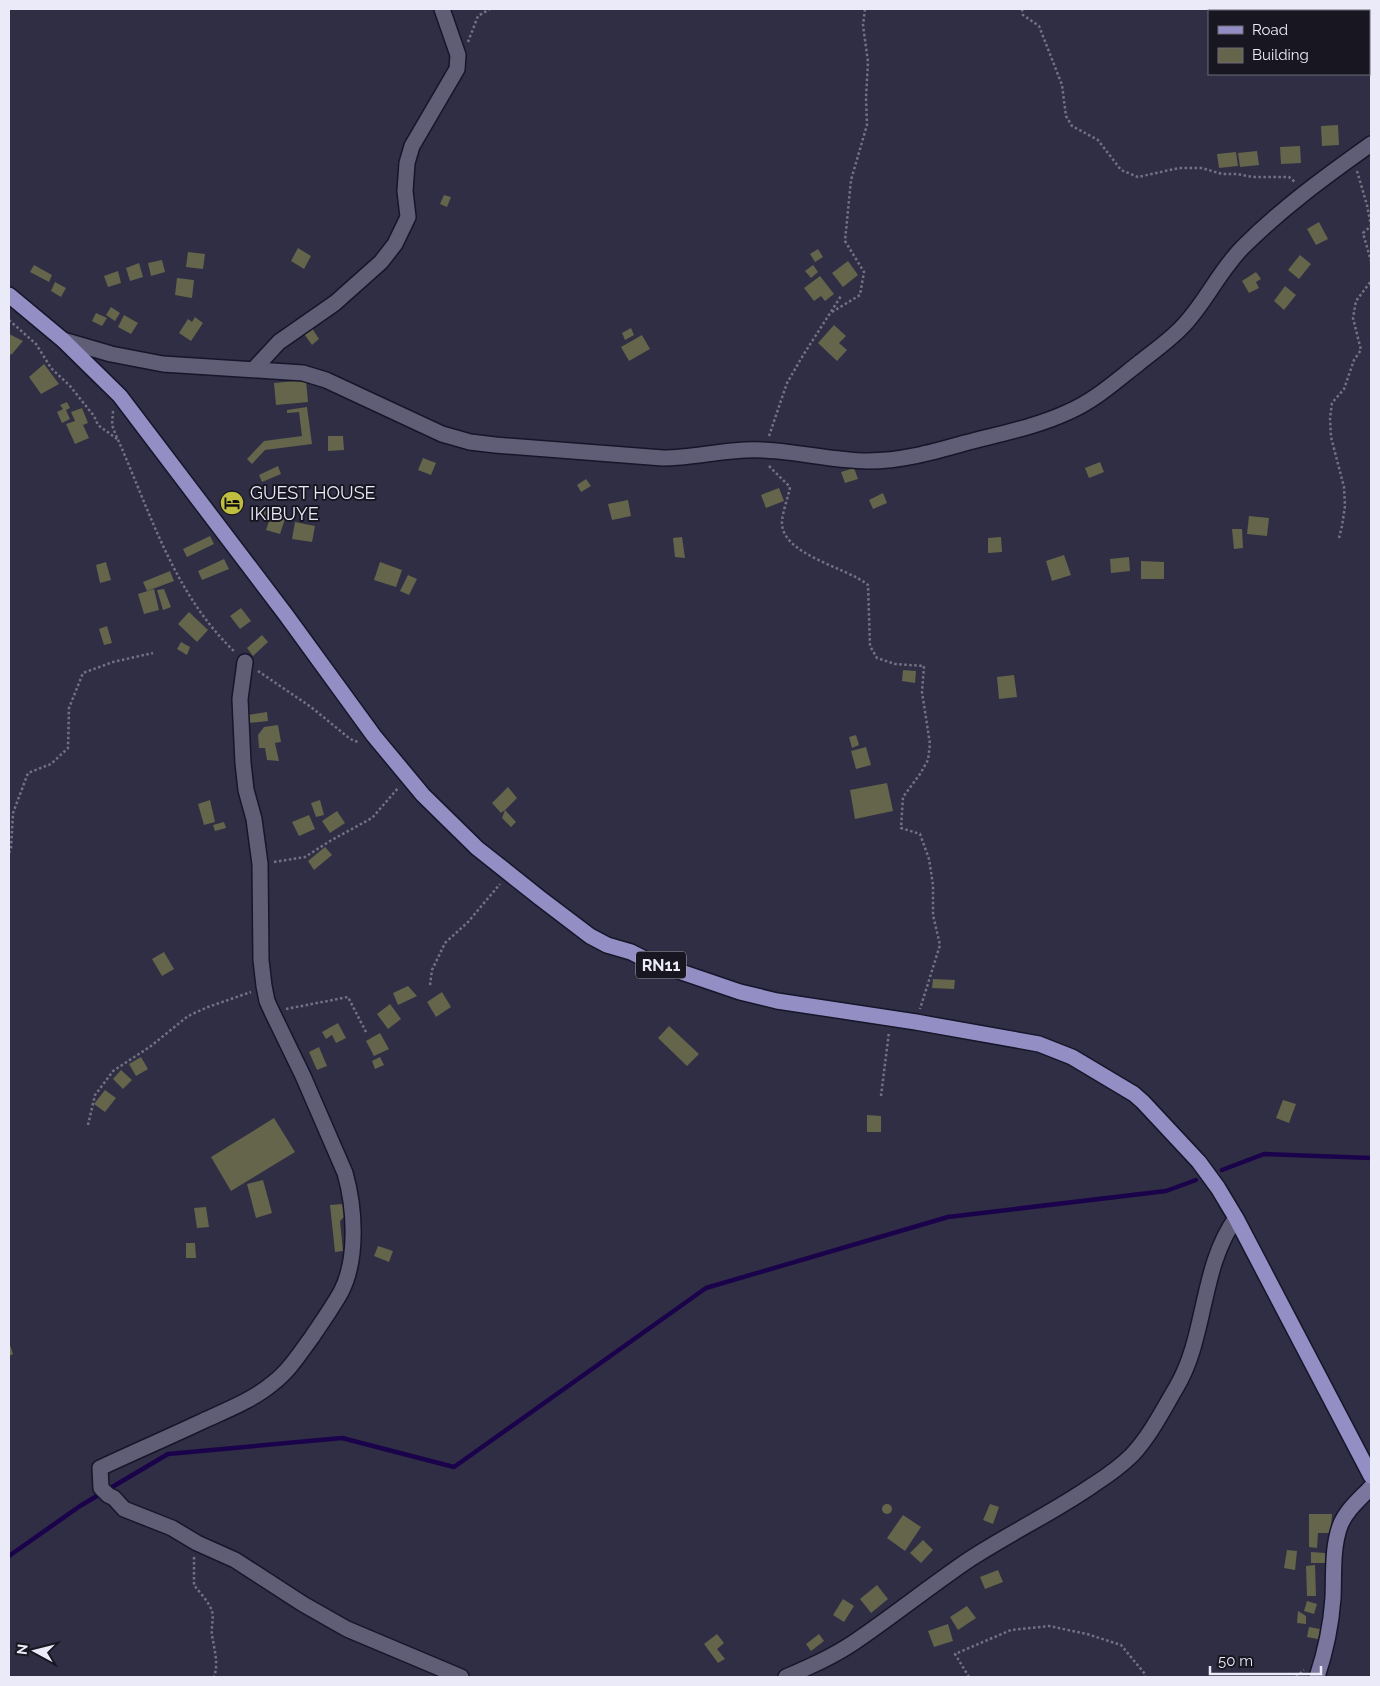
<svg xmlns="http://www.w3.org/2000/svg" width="1380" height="1686" font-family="Raleway,sans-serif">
  <rect width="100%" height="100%" fill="#2f2e44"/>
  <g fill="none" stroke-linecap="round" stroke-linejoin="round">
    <g stroke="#1b034b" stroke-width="4.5">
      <path d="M 1222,1170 L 1264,1154 L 1371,1158"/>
      <path d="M 9,1556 L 80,1506 L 168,1454 L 342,1438 L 454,1467 L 706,1288 L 948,1217 L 1166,1191 L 1196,1180"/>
    </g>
  </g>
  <g fill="#64654b">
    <path d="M 1338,125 L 1339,145 L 1322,146 L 1321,126 Z"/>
    <path d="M 1300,146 L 1301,163 L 1281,164 L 1280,147 Z"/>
    <path d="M 1257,151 L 1259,165 L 1240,167 L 1238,153 Z"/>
    <path d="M 1236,152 L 1238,166 L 1219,168 L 1217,154 Z"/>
    <path d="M 444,195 L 451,197 L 447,207 L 440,204 Z"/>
    <path d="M 1319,222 L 1328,239 L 1316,245 L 1307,229 Z"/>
    <path d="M 298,248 L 311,256 L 304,269 L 291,261 Z"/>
    <path d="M 818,249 L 823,257 L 815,262 L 810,254 Z"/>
    <path d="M 188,252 L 205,254 L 203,269 L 186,267 Z"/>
    <path d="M 1300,255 L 1311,264 L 1299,279 L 1288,270 Z"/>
    <path d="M 162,260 L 165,272 L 151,276 L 148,263 Z"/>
    <path d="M 848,261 L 858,275 L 843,287 L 832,273 Z"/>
    <path d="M 139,263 L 143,277 L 130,281 L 126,268 Z"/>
    <path d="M 34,265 L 52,275 L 49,282 L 30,272 Z"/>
    <path d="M 813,265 L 818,272 L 811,278 L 805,271 Z"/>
    <path d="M 118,271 L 121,283 L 108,287 L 104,276 Z"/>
    <path d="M 1256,272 L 1261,279 L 1256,282 L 1259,288 L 1249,293 L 1242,281 Z"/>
    <path d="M 820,276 L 834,294 L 825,301 L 821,296 L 814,301 L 804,288 Z"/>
    <path d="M 177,278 L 194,280 L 192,298 L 175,295 Z"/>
    <path d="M 55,282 L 66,288 L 61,297 L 51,291 Z"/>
    <path d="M 1285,286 L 1296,295 L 1284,310 L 1274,301 Z"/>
    <path d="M 111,307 L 120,313 L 115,321 L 106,315 Z"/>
    <path d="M 96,313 L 107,318 L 102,326 L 92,321 Z"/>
    <path d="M 124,315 L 138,323 L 131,334 L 118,327 Z"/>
    <path d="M 195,317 L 203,323 L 191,341 L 179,333 L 188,319 L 192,322 Z"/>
    <path d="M 310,325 L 319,339 L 312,345 L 302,331 Z"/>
    <path d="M 834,325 L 846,336 L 839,343 L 847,350 L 837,361 L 818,343 Z"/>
    <path d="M 631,328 L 634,335 L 625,340 L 622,333 Z"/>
    <path d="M 9,334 L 23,341 L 12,354 L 9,355 Z"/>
    <path d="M 642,335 L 650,349 L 629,361 L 621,347 Z"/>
    <path d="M 44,364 L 59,384 L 41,394 L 29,377 Z"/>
    <path d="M 306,380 L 308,402 L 276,405 L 274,383 Z"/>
    <path d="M 67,402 L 70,408 L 66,410 L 70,419 L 62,423 L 57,412 L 63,409 L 60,405 Z"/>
    <path d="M 307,407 L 312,444 L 265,450 L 252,464 L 247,459 L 264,441 L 302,436 L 299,412 L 287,413 L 287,410 Z"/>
    <path d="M 82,408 L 88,423 L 83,425 L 89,438 L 75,444 L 66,424 L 75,421 L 71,412 Z"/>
    <path d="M 328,436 L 343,436 L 344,450 L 328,451 Z"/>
    <path d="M 423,458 L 436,463 L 431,475 L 418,470 Z"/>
    <path d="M 1100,462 L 1104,472 L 1089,478 L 1085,468 Z"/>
    <path d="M 278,466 L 281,474 L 262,482 L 259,475 Z"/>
    <path d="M 854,468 L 858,479 L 845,483 L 841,472 Z"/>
    <path d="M 586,479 L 591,486 L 581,492 L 577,485 Z"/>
    <path d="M 779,488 L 784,501 L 766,508 L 761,495 Z"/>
    <path d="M 883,493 L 887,503 L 873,509 L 869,500 Z"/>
    <path d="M 628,500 L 631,516 L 612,520 L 608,504 Z"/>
    <path d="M 266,506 L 287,513 L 280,534 L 266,530 L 269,521 L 262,519 Z"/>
    <path d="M 1249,516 L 1269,518 L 1267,536 L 1247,534 Z"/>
    <path d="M 295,522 L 315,526 L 312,542 L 292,539 Z"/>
    <path d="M 1232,529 L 1242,529 L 1243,548 L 1234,549 Z"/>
    <path d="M 210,536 L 214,544 L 187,557 L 183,549 Z"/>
    <path d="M 682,537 L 685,558 L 675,557 L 673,538 Z"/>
    <path d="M 1001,537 L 1002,552 L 988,553 L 988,538 Z"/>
    <path d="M 1064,555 L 1071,575 L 1052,581 L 1046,561 Z"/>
    <path d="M 1129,557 L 1130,571 L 1111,573 L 1110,559 Z"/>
    <path d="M 224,559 L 229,569 L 202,580 L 198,571 Z"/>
    <path d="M 1141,561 L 1164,562 L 1164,579 L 1141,579 Z"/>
    <path d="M 106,562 L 111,580 L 100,583 L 96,565 Z"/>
    <path d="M 380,562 L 402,570 L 396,587 L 374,580 Z"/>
    <path d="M 170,571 L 174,581 L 147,591 L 143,582 Z"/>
    <path d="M 408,575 L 417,579 L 409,595 L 400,591 Z"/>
    <path d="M 154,589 L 159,610 L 144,614 L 138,594 Z"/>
    <path d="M 164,589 L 171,607 L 163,610 L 157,590 Z"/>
    <path d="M 241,608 L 251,621 L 240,629 L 230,616 Z"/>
    <path d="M 189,612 L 208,630 L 197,642 L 178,624 Z"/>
    <path d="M 107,626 L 112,643 L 104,645 L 99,629 Z"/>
    <path d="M 262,635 L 268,642 L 253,656 L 247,648 Z"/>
    <path d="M 181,642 L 190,647 L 187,655 L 177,649 Z"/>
    <path d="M 903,670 L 916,671 L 915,683 L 902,681 Z"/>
    <path d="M 1014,675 L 1017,697 L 999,699 L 997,677 Z"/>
    <path d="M 267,712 L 268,721 L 248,723 L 247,715 Z"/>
    <path d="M 278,725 L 281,742 L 275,743 L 279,761 L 267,760 L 265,748 L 259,748 L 258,735 L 264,727 Z"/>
    <path d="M 856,735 L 859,745 L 852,748 L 849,737 Z"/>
    <path d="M 866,747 L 871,765 L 856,769 L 851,751 Z"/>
    <path d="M 887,783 L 893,811 L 855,819 L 850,790 Z"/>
    <path d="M 508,787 L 517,798 L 505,810 L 516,822 L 511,827 L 502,818 L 505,810 L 501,813 L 492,803 Z"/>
    <path d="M 210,800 L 215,822 L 204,825 L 198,804 Z"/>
    <path d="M 320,800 L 324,815 L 316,817 L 311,803 Z"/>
    <path d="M 337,811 L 345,823 L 330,833 L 322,821 Z"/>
    <path d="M 309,815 L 315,829 L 299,836 L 292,822 Z"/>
    <path d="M 224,822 L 226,828 L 215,831 L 213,825 Z"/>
    <path d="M 325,847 L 332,855 L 314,870 L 308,861 Z"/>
    <path d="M 164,952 L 174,969 L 162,976 L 152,959 Z"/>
    <path d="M 933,979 L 955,980 L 954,989 L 932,988 Z"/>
    <path d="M 408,986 L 417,996 L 398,1005 L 393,993 Z"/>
    <path d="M 442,992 L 451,1007 L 436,1017 L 427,1002 Z"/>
    <path d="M 390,1004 L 401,1019 L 388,1029 L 377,1014 Z"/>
    <path d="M 338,1023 L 346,1038 L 336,1043 L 332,1035 L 326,1039 L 322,1032 Z"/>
    <path d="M 669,1026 L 699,1054 L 687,1066 L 658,1038 Z"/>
    <path d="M 380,1033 L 389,1049 L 374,1056 L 366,1041 Z"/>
    <path d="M 319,1047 L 327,1066 L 317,1070 L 309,1052 Z"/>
    <path d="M 141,1057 L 148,1069 L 136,1076 L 129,1064 Z"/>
    <path d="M 380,1057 L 384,1065 L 375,1069 L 372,1061 Z"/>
    <path d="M 121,1070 L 132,1080 L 123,1089 L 113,1079 Z"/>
    <path d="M 105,1090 L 116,1098 L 105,1112 L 94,1104 Z"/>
    <path d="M 1283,1100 L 1296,1104 L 1289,1123 L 1276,1118 Z"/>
    <path d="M 867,1115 L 881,1116 L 881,1132 L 867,1132 Z"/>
    <path d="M 274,1118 L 295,1152 L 231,1191 L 211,1157 Z"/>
    <path d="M 263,1180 L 272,1213 L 256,1218 L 247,1184 Z"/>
    <path d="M 343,1204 L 344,1217 L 340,1221 L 343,1251 L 335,1252 L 330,1205 Z"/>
    <path d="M 206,1207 L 209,1227 L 197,1228 L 194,1208 Z"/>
    <path d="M 186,1243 L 195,1243 L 196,1258 L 186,1258 Z"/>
    <path d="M 378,1246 L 393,1251 L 389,1262 L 374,1256 Z"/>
    <path d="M 9,1342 L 13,1354 L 9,1356 Z"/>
    <path d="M 990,1504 L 999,1507 L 993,1524 L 983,1520 Z"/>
    <circle cx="887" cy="1509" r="5"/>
    <path d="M 1309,1514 L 1332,1514 L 1331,1533 L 1318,1533 L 1317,1548 L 1309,1547 Z"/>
    <path d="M 903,1515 L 921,1527 L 905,1551 L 887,1538 Z"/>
    <path d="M 923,1540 L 933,1550 L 921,1563 L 910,1553 Z"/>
    <path d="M 1287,1550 L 1297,1551 L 1295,1570 L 1284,1568 Z"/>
    <path d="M 1311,1552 L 1325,1553 L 1325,1563 L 1311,1563 Z"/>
    <path d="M 1315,1565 L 1316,1596 L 1307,1596 L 1306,1566 Z"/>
    <path d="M 998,1570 L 1003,1582 L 985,1589 L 980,1577 Z"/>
    <path d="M 877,1585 L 888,1599 L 871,1613 L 860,1599 Z"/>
    <path d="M 843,1599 L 854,1606 L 844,1622 L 833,1615 Z"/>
    <path d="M 1307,1601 L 1317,1604 L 1314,1614 L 1304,1611 Z"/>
    <path d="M 967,1606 L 976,1618 L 958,1630 L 950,1617 Z"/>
    <path d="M 1298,1611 L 1306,1616 L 1306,1624 L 1297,1623 Z"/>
    <path d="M 948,1624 L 953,1641 L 934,1647 L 928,1631 Z"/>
    <path d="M 1309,1627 L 1320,1629 L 1318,1639 L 1307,1637 Z"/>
    <path d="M 717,1634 L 724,1643 L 717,1649 L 725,1659 L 718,1663 L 704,1644 Z"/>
    <path d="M 819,1634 L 824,1641 L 811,1651 L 806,1644 Z"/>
  </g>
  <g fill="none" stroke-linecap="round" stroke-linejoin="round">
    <g stroke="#17152a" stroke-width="18">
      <g id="street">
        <path d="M 63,340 L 111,354 L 163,364 L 303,373 L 326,380 L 442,434 L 470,442 L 495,445 L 663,458 C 691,458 718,451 745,450 C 787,448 827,461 868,461 C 902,461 933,452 965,443 C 999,434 1036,427 1068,412 C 1094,401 1116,381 1139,363 C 1154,351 1170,340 1183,326 C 1206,302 1219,271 1243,247 C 1282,208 1326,176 1371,144"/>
        <path d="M 254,369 L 279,342 L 335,303 L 381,262 L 395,244 L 408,217 L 405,191 L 407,163 L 412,146 L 457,69 L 458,55 L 442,9"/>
        <path d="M 245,662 L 240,699 L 243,763 L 246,790 L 254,819 L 260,864 L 261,960 L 264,986 L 267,1001 L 272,1012 L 303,1076 L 345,1173 C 355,1208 358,1259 341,1292 C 332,1308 322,1322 312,1337 C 300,1353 289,1371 273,1383 C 253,1400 227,1410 203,1421 C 169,1437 134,1452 100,1468 L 101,1488 L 108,1495 L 114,1498 L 124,1509 L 172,1528 L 197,1543 L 235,1560 L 303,1604 L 347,1629 L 461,1677"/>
        <path d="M 786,1677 C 809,1667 832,1657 853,1643 C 893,1616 930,1586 970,1559 C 1010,1533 1054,1512 1093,1485 C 1107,1476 1121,1466 1132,1455 C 1150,1436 1163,1410 1176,1388 C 1207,1336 1200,1268 1236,1218"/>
      </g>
    </g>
    <g stroke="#17152a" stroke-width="18">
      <path id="secondary" d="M 1317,1677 C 1326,1650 1331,1627 1333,1598 C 1334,1575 1332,1548 1340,1526 C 1346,1510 1360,1499 1371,1487"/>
    </g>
    <g stroke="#17152a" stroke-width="18">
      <path id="primary" d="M 9,295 L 63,340 L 120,396 L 286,615 L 374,736 L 423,795 L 477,848 L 540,898 L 590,936 L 607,945 L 631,952 L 649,961 L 740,992 L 777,1001 L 916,1022 L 1039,1044 L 1072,1057 L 1134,1094 L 1143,1102 L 1199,1162 L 1218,1188 L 1236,1218 L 1371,1476"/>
    </g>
    <g stroke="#737285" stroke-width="2.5" stroke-dasharray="2.5 2.5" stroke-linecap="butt">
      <path d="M 1022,9 L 1023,15 L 1039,26 L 1062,85 L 1066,116 L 1072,126 L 1098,140 L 1121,170 L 1138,177 L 1179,168 L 1202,168 L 1222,174 L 1237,174 L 1253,177 L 1289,177 L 1295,182"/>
      <path d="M 468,42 L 478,16 L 490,9"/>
      <path d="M 1357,171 L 1367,205 L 1371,226 L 1363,233 L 1371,261"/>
      <path d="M 832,312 L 860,295 L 864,272 L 845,241 L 851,180 L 867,125 L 866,98 L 868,62 L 863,25 L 865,9"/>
      <path d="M 9,320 L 36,344 L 51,368 L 70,386 L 94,416 L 98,425 L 117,439"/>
      <path d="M 113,411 L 112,425 L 115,433 C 149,508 173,594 235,652"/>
      <path d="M 769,436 L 787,383 L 802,357 L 841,296"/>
      <path d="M 769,466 L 790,487 C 788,498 783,510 782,521 C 780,555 847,567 868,585 L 870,646 L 877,658 L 895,664 L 924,666 L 922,692 L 930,744 L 928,760 L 920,774 L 903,797 L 901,828 L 920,834 L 929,859 L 933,885 L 933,915 L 940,945 L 920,1009"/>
      <path d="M 1339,538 L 1342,526 L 1345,506 L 1344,487 L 1331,437 L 1330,418 L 1332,403 L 1344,389 L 1354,360 L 1361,350 L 1353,318 L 1356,301 L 1371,281"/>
      <path d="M 258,671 L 311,707 L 349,738 L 354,741 L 360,742"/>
      <path d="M 9,853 L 11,848 L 13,813 L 28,773 L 51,764 L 68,748 L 69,708 L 83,673 L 113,662 L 153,653"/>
      <path d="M 274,862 L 305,857 L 330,841 L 372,818 L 399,787"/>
      <path d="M 430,985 L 432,970 L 445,943 L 468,922 L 500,884"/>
      <path d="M 286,1009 L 348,997 L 366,1032"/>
      <path d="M 881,1096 L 889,1032"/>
      <path d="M 88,1125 L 95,1095 L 113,1071 L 151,1046 L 188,1016 L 208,1007 L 251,992"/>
      <path d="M 194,1557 L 194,1585 C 200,1593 209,1602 212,1611 C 214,1618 211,1627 212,1635 C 214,1649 219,1663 214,1677"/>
      <path d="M 969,1677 L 955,1654 L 1011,1630 L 1049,1626 L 1087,1634 L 1121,1645 L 1145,1674 L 1145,1677"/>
      <path d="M 1296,1677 L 1304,1670"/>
    </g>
    <use href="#street" stroke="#605e77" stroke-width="15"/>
    <use href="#secondary" stroke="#7a769e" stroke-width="15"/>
    <use href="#primary" stroke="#938fc5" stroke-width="15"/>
  </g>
  <defs>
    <g id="hotel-disc" transform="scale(1.25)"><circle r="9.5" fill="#bfbe41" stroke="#181721"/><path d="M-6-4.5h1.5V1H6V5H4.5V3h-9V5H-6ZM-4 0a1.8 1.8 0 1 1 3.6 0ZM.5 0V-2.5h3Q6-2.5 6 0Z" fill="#111"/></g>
  </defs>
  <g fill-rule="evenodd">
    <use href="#hotel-disc" x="232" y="503"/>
  </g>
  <g text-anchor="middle" stroke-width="4" stroke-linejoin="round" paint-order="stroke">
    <rect fill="#181721" stroke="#ababb8" stroke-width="1" x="636" y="951.5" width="50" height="27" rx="4"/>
    <g font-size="16" font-weight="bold" fill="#eaeaf9">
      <text x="661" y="971">RN11</text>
    </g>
    <g font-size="18" fill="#eaeaf9" stroke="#181721" text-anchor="start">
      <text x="250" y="499">GUEST HOUSE<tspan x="250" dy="21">IKIBUYE</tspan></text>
    </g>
  </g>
  <rect width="1380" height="1686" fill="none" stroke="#eaeaf9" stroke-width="20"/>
  <rect x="1208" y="10" width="162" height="65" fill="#181721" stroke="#6c6b77"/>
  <rect x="1218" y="26" width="25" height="8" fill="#938fc5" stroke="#6c6b77"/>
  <text x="1252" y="35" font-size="15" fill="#eaeaf9">Road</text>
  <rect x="1218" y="48" width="25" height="15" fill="#64654b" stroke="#6c6b77"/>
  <text x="1252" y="60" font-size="15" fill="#eaeaf9">Building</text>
  <g transform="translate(35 1651) rotate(277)" stroke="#181721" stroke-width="4" paint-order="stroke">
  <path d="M0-4L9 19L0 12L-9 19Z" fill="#eaeaf9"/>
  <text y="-8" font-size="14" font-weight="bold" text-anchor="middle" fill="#eaeaf9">N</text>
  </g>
  <path d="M1210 1666v8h111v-8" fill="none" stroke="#eaeaf9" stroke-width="2.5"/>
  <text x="1218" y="1666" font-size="15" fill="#eaeaf9" stroke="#181721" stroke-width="4" paint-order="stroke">50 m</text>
</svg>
